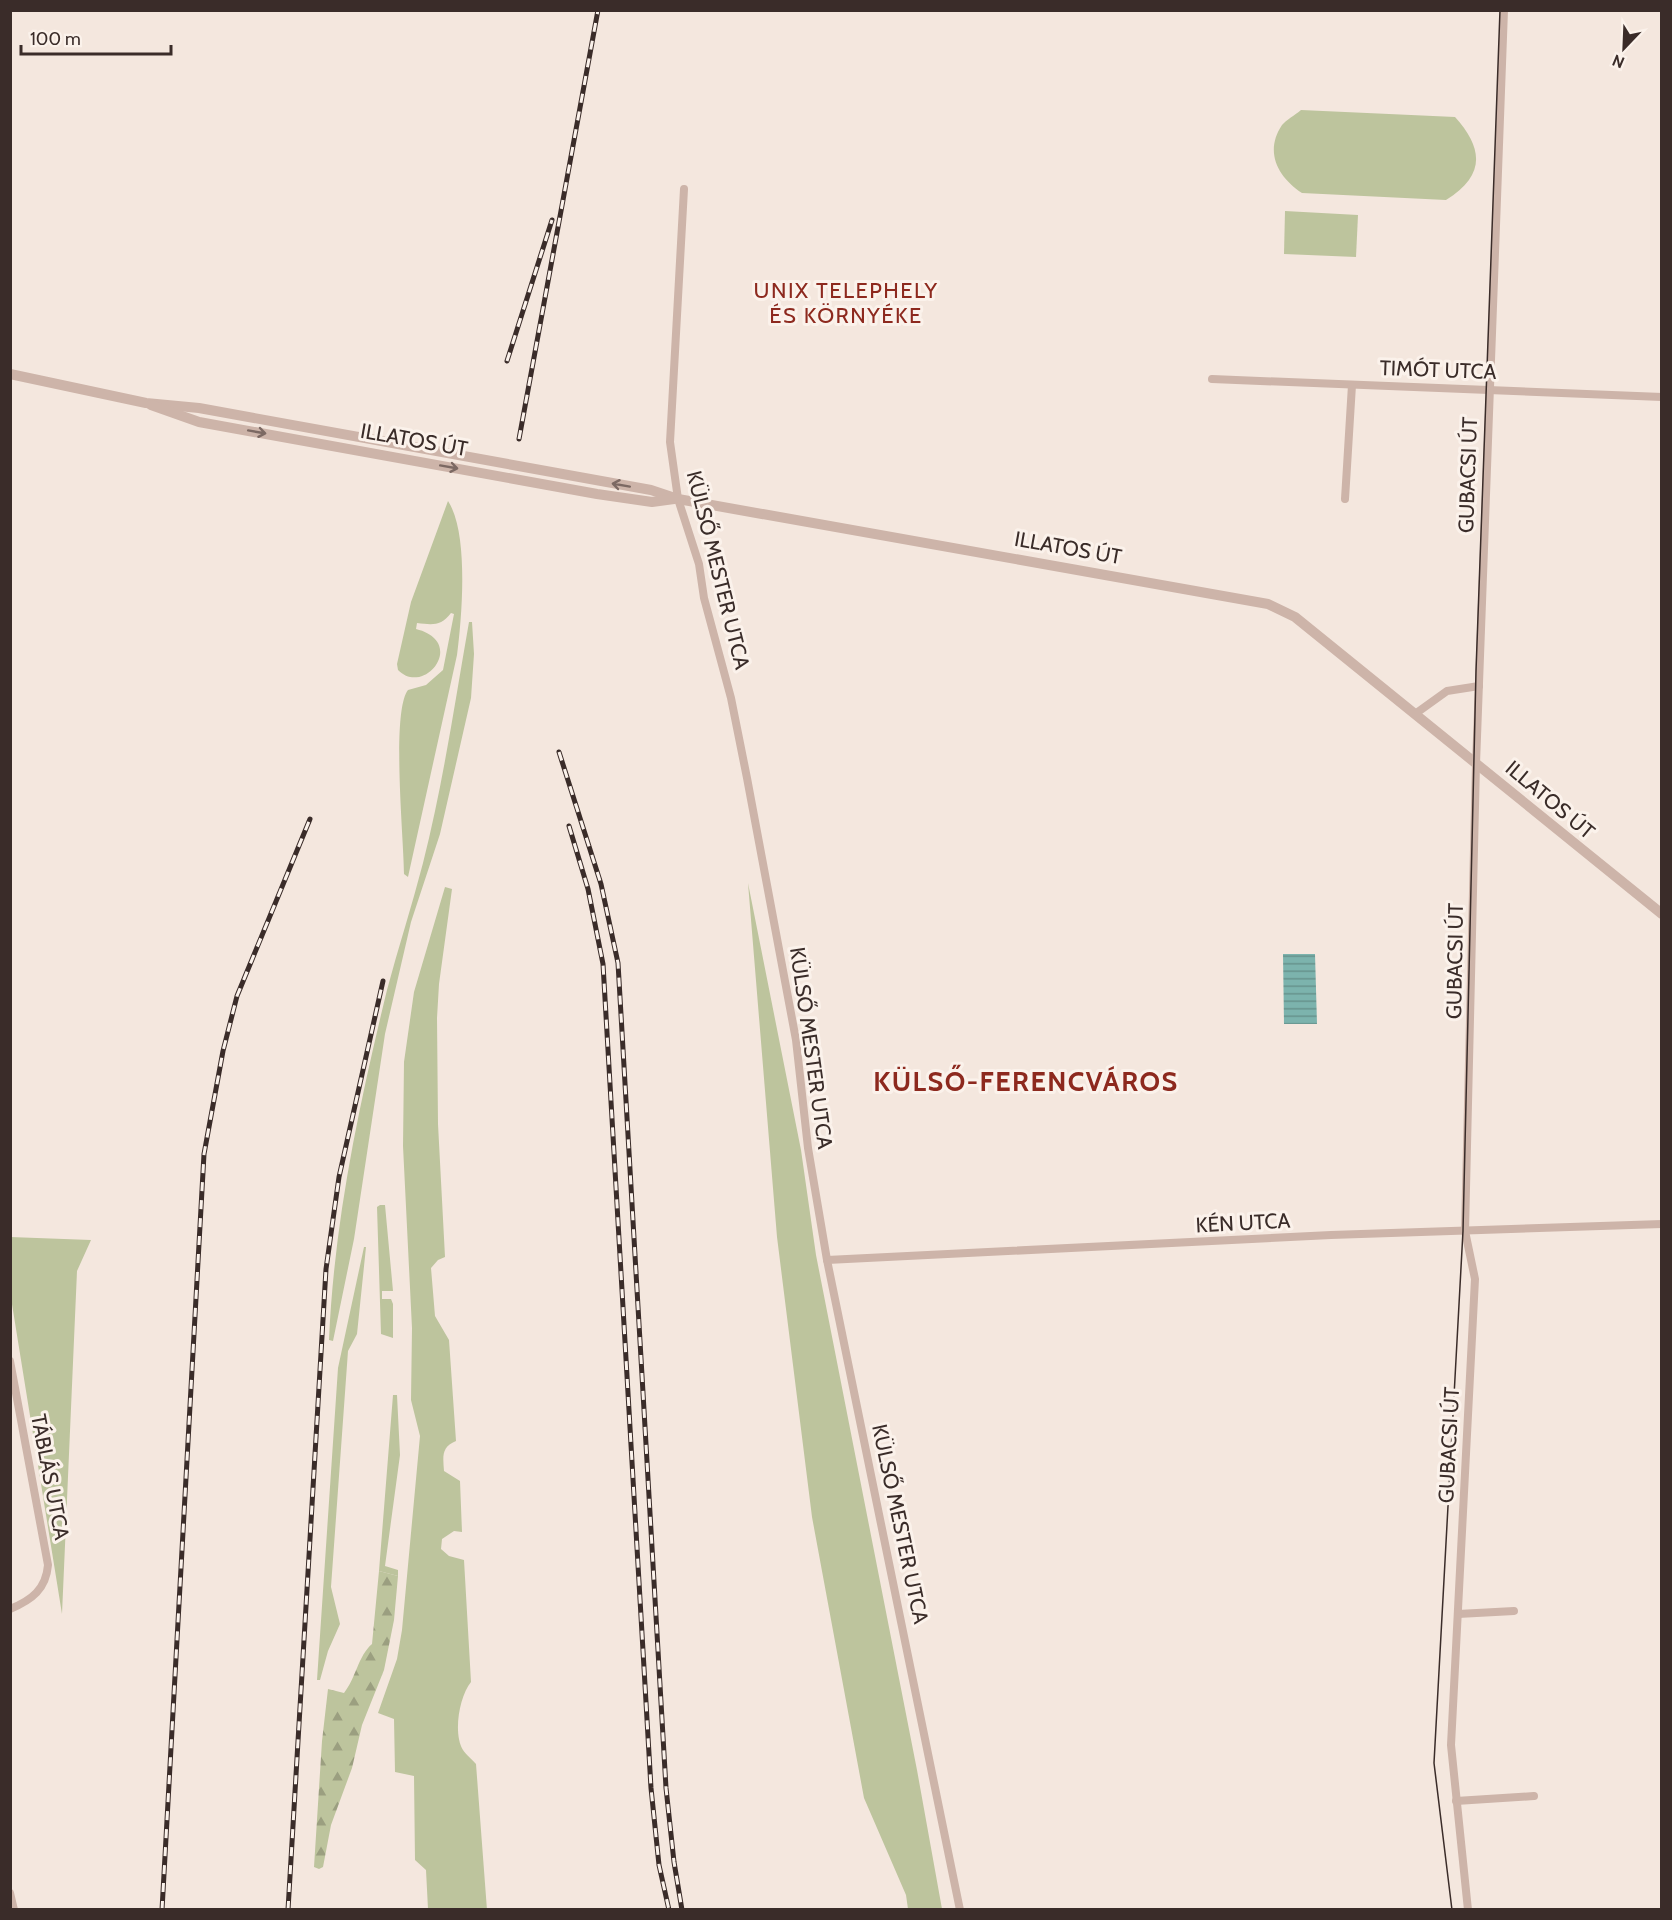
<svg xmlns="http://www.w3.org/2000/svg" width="1672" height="1920" font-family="Cabin,sans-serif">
  <defs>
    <pattern id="forest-firs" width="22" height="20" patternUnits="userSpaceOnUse" patternTransform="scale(1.5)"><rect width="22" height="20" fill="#bdc49d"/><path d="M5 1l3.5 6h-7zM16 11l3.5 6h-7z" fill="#9b9f80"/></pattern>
    <pattern id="water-rules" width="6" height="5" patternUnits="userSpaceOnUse" patternTransform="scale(1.5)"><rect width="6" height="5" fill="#7cb3ad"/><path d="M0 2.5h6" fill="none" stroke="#67928d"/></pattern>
  </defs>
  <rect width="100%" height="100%" fill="#f4e7de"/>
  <g fill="#bdc49d">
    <path d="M 1301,110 L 1455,117 C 1484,149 1485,176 1446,200 L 1302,193 C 1278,177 1264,152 1282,125 C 1286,120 1295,115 1301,110 Z"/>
    <path d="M 1285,211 L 1358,215 L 1356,257 L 1284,254 Z"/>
    <path d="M 448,501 C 469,533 462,617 457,655 L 408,877 L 404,874 C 404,840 391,712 408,690 L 426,685 L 443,670 L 454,614 L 451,613 C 441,626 433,625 417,623 L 416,629 C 468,642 424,697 398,670 L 397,664 L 411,602 Z"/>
    <path d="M 469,622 L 472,622 L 474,654 L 471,698 L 440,834 L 411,922 L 385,1034 L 354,1239 L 333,1341 L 329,1340 C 334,1222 359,1105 387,990 C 398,948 412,906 423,863 C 443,784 455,702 469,622 Z"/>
    <path d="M 748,883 L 801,1150 L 816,1255 L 917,1770 L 942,1909 L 908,1909 L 906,1895 L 864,1798 L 812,1517 L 777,1237 Z"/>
    <path d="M 445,887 L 452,889 L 439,984 L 437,1018 L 438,1124 L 445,1257 L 438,1260 L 431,1268 L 435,1316 L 449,1340 L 456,1441 C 441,1447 443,1457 444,1471 L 460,1481 L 462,1532 L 454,1531 L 442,1539 L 441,1549 L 449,1556 L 464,1560 L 471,1682 C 459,1697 453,1734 463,1750 C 466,1755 472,1759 476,1764 L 487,1910 L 428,1909 L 426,1870 L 415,1860 L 414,1776 L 395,1772 L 394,1719 L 378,1713 L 397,1659 L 402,1630 L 420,1436 L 411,1400 L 412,1328 L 403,1146 L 404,1062 L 414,992 Z"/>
    <path d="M 380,1205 L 385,1205 L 393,1291 L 382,1291 L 382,1299 L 391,1299 L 393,1304 L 393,1338 L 381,1334 L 377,1207 Z"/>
    <path d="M 10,1237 L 91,1240 L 77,1271 L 62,1614 L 11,1298 Z"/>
    <path d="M 364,1247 L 366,1247 L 357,1334 L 348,1351 L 331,1587 L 340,1624 L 328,1651 L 320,1680 L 317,1680 L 338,1368 Z"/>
    <path d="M 393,1395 L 397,1395 L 400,1455 L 385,1566 L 398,1570 L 398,1576 L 379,1571 Z"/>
  </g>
  <path fill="url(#forest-firs)" d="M 379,1571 L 398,1576 L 394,1620 L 384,1670 L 362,1725 L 352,1768 L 331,1825 L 323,1867 L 319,1869 L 314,1867 L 322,1741 L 328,1689 L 344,1693 C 356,1678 358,1656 372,1644 Z"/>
  <path fill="url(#water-rules)" d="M 1283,954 L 1315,954 L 1317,1024 L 1284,1024 Z"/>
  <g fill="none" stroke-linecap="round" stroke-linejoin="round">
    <g stroke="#cdb4a9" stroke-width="8">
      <path d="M 684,189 L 670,442 L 678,499 L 699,564 L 704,598 L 731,698 L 747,778 L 796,1040 L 808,1148 L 827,1260 L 960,1910"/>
      <path d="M 1212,379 L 1662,397"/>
      <path d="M 1345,499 L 1352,385"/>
      <path d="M 1415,714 L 1447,691 L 1479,686"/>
      <path d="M 827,1260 L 1331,1235 L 1662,1224"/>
      <path d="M 10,1361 L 48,1565 C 46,1589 32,1600 10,1609"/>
      <path d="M 1458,1614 L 1514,1611"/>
      <path d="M 1456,1801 L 1534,1796"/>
      <path d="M 10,1893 L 14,1910"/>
      <path d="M 1468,1910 L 1451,1745 L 1475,1279 L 1465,1231 L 1476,764 L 1504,10"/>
    </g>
    <g stroke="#cdb4a9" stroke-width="10">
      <path d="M 10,374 L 146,403 L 199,408 L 651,490 L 678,499 L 1268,604 L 1295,617 L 1662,914"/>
      <path d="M 151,405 L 199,422 L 597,494 L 652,502 L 674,499"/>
    </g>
    <path stroke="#3a2c29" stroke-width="1.5" d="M 1452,1910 L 1434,1763 L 1463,1231 L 1476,671 L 1500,10"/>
    <g stroke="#3a2c29" stroke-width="5">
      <g id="rail">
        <path d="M 507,361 L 552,220"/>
        <path d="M 519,439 L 598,10"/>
        <path d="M 559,752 L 601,884 L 618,963 L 666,1788 L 674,1862 L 682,1910"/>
        <path d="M 569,826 L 588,889 L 603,964 L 651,1788 L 659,1865 L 669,1910"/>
        <path d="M 162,1910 L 204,1154 L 223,1051 L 237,996 L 310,819"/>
        <path d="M 288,1910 L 326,1269 L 339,1177 L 383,981"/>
      </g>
    </g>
    <use href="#rail" stroke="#fbf2eb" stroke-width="3" stroke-dasharray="9" stroke-linecap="butt"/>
  </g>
  <defs><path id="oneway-shaft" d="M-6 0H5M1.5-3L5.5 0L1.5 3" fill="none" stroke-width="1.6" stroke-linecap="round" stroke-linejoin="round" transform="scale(1.5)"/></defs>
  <g stroke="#7c6963">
    <use href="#oneway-shaft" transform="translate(257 432) rotate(10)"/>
    <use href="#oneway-shaft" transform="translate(449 467) rotate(10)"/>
    <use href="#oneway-shaft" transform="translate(621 485) rotate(-170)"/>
  </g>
  <g text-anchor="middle" stroke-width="6" stroke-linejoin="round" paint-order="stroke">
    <g font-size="21" fill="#3a2c29" stroke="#fbf2eb">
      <text transform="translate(1438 370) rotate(2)" y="7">TIMÓT UTCA</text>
      <text transform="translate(414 440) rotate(10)" y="7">ILLATOS ÚT</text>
      <text transform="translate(1468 475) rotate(-88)" y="7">GUBACSI ÚT</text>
      <text transform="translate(1068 548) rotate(10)" y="7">ILLATOS ÚT</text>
      <text transform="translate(718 570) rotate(76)" y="7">KÜLSŐ MESTER UTCA</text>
      <text transform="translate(1550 800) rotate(40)" y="7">ILLATOS ÚT</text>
      <text transform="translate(1455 961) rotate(-89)" y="7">GUBACSI ÚT</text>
      <text transform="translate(811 1048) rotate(82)" y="7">KÜLSŐ MESTER UTCA</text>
      <text transform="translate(1243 1223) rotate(-3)" y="7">KÉN UTCA</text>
      <text transform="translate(1449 1445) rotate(-87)" y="7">GUBACSI ÚT</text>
      <text transform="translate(50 1477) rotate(79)" y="7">TÁBLÁS UTCA</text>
      <text transform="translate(900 1524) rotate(78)" y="7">KÜLSŐ MESTER UTCA</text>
    </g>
    <g font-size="22" letter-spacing="1.5" fill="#8d291e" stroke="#fbf2eb">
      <text x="846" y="298">UNIX TELEPHELY<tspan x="846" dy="25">ÉS KÖRNYÉKE</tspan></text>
    </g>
    <g font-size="27" font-weight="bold" letter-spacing="1.5" fill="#8d291e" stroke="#fbf2eb">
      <text x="1026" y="1091">KÜLSŐ-FERENCVÁROS</text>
    </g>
  </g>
  <rect width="1672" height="1920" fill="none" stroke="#3a2c29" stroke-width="24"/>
  <g transform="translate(1624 48) rotate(203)" stroke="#fbf2eb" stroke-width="4.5" paint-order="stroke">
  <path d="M0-4.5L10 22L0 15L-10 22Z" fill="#3a2c29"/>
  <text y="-9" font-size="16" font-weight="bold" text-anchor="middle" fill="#3a2c29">N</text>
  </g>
  <path d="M21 45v9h150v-9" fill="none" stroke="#3a2c29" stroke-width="3"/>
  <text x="30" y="45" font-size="18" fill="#3a2c29" stroke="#fbf2eb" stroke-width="4.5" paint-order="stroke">100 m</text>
</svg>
